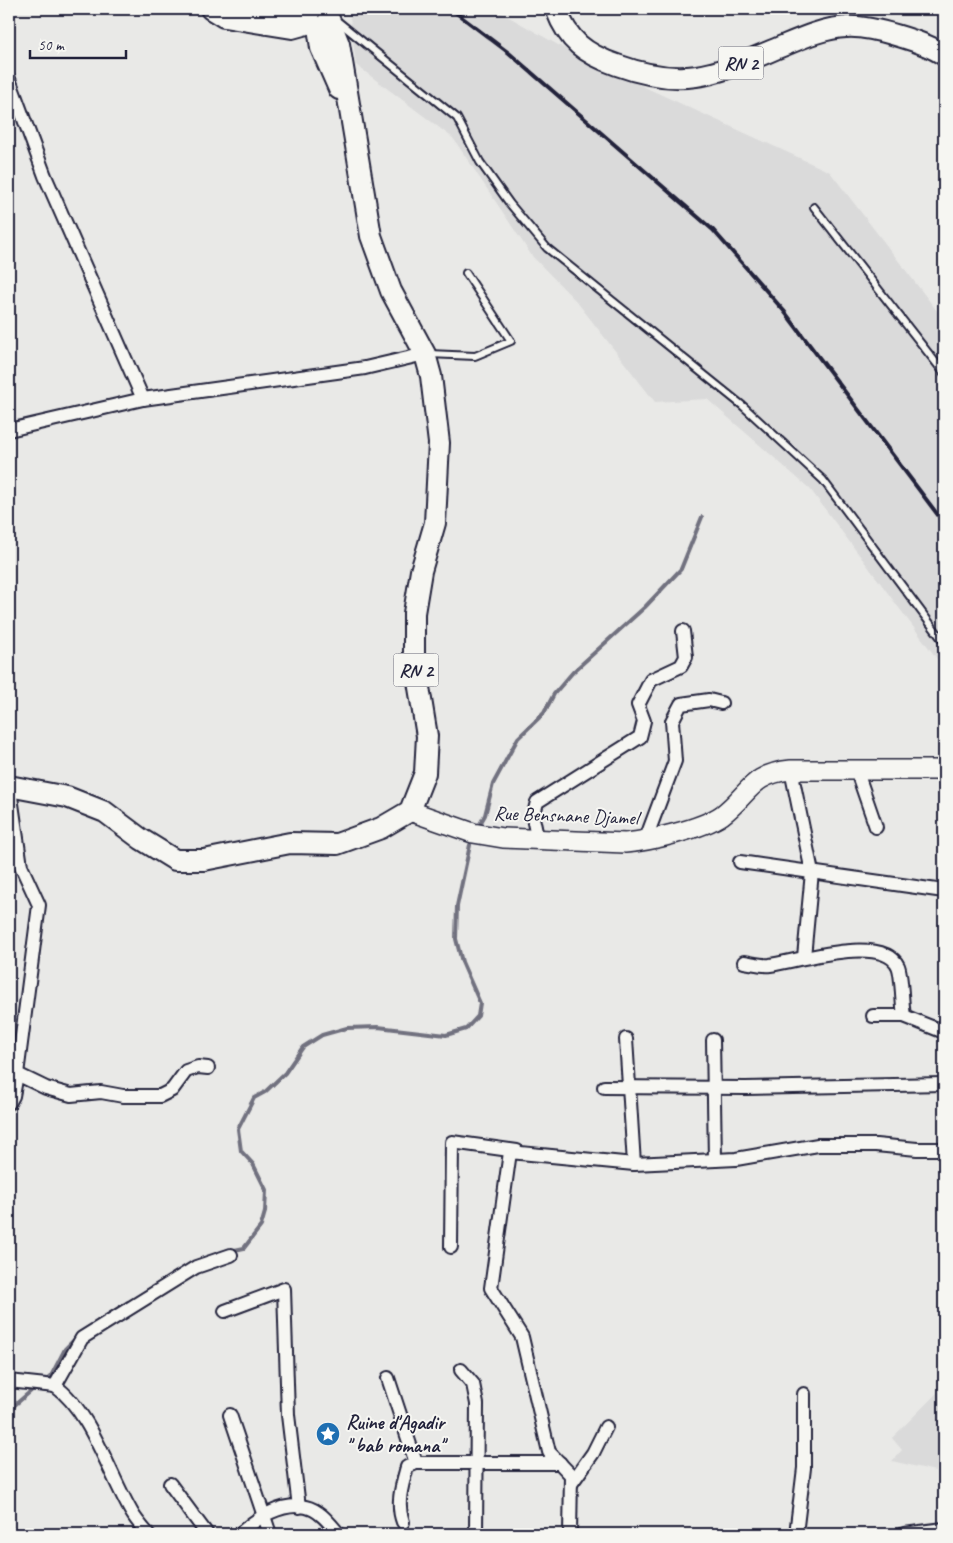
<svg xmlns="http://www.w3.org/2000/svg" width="953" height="1543" font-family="Caveat,sans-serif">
  <rect width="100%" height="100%" fill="#e9e9e7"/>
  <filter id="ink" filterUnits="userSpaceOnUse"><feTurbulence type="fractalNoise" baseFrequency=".02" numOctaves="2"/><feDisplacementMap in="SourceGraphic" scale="10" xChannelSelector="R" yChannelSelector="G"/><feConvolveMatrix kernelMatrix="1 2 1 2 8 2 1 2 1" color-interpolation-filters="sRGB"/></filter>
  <g filter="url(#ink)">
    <g fill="#dadada">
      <path d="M 349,9 L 495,9 L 581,58 L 830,172 L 944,320 L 944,668 L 810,489 L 707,399 L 655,402 L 577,302 L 532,256 L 453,138 L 356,65 Z"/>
      <path d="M 944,1386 L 944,1473 L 892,1461 L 902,1450 L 892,1438 Z"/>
    </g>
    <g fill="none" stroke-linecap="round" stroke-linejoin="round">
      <g stroke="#71717f" stroke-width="4">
        <path d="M 480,824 L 485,815 L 493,784 L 518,738 L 544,713 L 554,694 L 573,672 L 645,607 L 681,569 L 702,517"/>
        <path d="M 230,1251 L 244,1248 L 261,1226 L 265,1212 L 266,1190 L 253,1164 L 241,1151 L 238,1129 L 254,1098 L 265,1092 L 285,1073 L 303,1047 L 322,1035 L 347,1028 L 378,1027 L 446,1035 L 466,1029 L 478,1016 L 480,1003 L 462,962 L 456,939 L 457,906 L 470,845"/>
        <path d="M 98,1321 L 128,1302"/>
        <path d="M 48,1382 L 65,1349 L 75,1339"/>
        <path d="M 9,1410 L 31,1391"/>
      </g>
      <g stroke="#22223b" stroke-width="10">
        <g id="service">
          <path d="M 335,19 L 457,118 L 480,162 L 510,204 L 547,248 L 743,406 L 823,480 L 944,642"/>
          <path d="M 814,207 L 944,373"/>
          <path d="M 429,354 L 475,356 L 511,341 L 466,273"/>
        </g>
      </g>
      <g stroke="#22223b" stroke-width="16">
        <g id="minor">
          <path d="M 9,79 L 45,176 L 143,399"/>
          <path d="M 9,430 L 143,399 L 365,368 L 425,354"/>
          <path d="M 791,770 L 812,872 L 804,957"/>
          <path d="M 857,772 L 876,827"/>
          <path d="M 9,783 L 21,866 L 39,905 L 17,1074 L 13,1096 L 9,1103"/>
          <path d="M 538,841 L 533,818 L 537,802 L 640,737 L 644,721 L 638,705 L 651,680 L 681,666 L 686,657 L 683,631"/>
          <path d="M 645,841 L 675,761 L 672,721 L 681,704 L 709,700 L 721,703"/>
          <path d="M 740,862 L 944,891"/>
          <path d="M 744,962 C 752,963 762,966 770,965 C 797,961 883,934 898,966 C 902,974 902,1005 904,1016"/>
          <path d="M 873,1016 L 904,1016 L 944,1032"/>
          <path d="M 626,1039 L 634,1164"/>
          <path d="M 713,1040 L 715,1160"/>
          <path d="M 17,1074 L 46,1088 L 71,1095 L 101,1092 L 123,1096 L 160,1096 L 172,1090 L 186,1071 L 198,1067 L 208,1068"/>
          <path d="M 604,1087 L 746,1088 L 944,1084"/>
          <path d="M 451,1247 L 452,1142 L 517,1151"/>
          <path d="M 225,1311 L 284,1289 L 288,1415 L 299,1507"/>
          <path d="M 461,1370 L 473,1384 L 477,1404 L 476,1534"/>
          <path d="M 388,1378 L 416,1463"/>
          <path d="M 9,1381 L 55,1386 L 82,1338 L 196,1267 L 231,1255"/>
          <path d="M 55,1386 C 90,1410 110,1476 132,1513 C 136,1520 142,1527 148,1534"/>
          <path d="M 230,1415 L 270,1534"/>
          <path d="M 170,1484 L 207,1534"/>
          <path d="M 571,1484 L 593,1453 L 606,1427"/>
          <path d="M 403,1522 C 396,1504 402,1485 407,1467 L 416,1463 L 560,1463"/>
          <path d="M 240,1534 C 256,1518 282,1502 306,1507 C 320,1510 330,1524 339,1534"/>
          <path d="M 570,1534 L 571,1475 L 549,1452 L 522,1337 L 491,1288 L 510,1152 L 634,1164 L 736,1159 L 818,1145 L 876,1145 L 917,1149 L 944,1149"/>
          <path d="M 796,1534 L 804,1468 L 804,1394"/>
          <path d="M 904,1534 L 944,1529"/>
        </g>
      </g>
      <g stroke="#22223b" stroke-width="22">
        <path id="secondary" d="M 410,811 L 473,833 L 503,838 L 625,843 C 649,841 702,829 722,815 C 750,794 750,774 791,770 L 944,770"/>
      </g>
      <g stroke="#22223b" stroke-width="24">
        <g id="primary">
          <path d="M 211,9 L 224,17 L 292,28 L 310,23"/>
          <path d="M 290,9 L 310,11"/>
          <path d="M 556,9 C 568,41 585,54 617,65 C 689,91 719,72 785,45 C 804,37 825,28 846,27 C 869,25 926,42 944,55"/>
          <path d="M 243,14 L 280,9"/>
          <path d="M 318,27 L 321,48 L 339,89"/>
          <path d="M 9,786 L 67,797 L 105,812 L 141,839 L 175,860 L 204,860 L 290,843 L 337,844 L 381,828 L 410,811 L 425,773 L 427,736 L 414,657 L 414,613 L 421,571 L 435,523 L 439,443 L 431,376 L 425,354 L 391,291 L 371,236 L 339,44 L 329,19"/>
        </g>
      </g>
      <use href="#service" stroke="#f6f6f2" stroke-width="6"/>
      <use href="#minor" stroke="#f6f6f2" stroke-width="12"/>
      <use href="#secondary" stroke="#f6f6f2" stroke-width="19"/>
      <use href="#primary" stroke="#f6f6f2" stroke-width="20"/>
      <path stroke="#22223b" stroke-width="4" d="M 451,9 L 509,53 L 713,230 L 784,311 L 944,523"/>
    </g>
  </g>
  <defs>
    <g id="sight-disc" transform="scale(1.25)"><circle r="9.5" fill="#1f6fb2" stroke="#f6f6f2"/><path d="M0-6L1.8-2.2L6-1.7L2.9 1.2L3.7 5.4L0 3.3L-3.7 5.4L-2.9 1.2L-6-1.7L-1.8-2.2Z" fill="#fff"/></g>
  </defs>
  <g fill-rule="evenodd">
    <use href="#sight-disc" x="328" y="1434"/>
  </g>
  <g text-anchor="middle" stroke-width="4" stroke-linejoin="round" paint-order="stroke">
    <g fill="#f6f6f2" stroke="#626272" stroke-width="1">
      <rect x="718.5" y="46.5" width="45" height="33" rx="4"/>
      <rect x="393.5" y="653.5" width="45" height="33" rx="4"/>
    </g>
    <g font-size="19" font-weight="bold" fill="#22223b">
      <text x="741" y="70">RN 2</text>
      <text x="416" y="677">RN 2</text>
    </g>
    <g font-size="20" fill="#22223b" stroke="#f6f6f2">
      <text transform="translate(566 815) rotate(2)" y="7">Rue Bensnane Djamel</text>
    </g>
    <g font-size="20" font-weight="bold" fill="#22223b" stroke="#f6f6f2" text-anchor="start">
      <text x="346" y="1429">Ruine d'Agadir<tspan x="346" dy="23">" bab romana"</tspan></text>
    </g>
  </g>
  <rect width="953" height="1543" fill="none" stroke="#f6f6f2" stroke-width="30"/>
  <rect x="15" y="15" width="923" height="1513" fill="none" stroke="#22223b" stroke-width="2" filter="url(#ink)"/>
  <path d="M30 50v8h96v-8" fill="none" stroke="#22223b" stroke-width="2.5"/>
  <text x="38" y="50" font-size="15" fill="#22223b" stroke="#f6f6f2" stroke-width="4" paint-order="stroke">50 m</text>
</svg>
